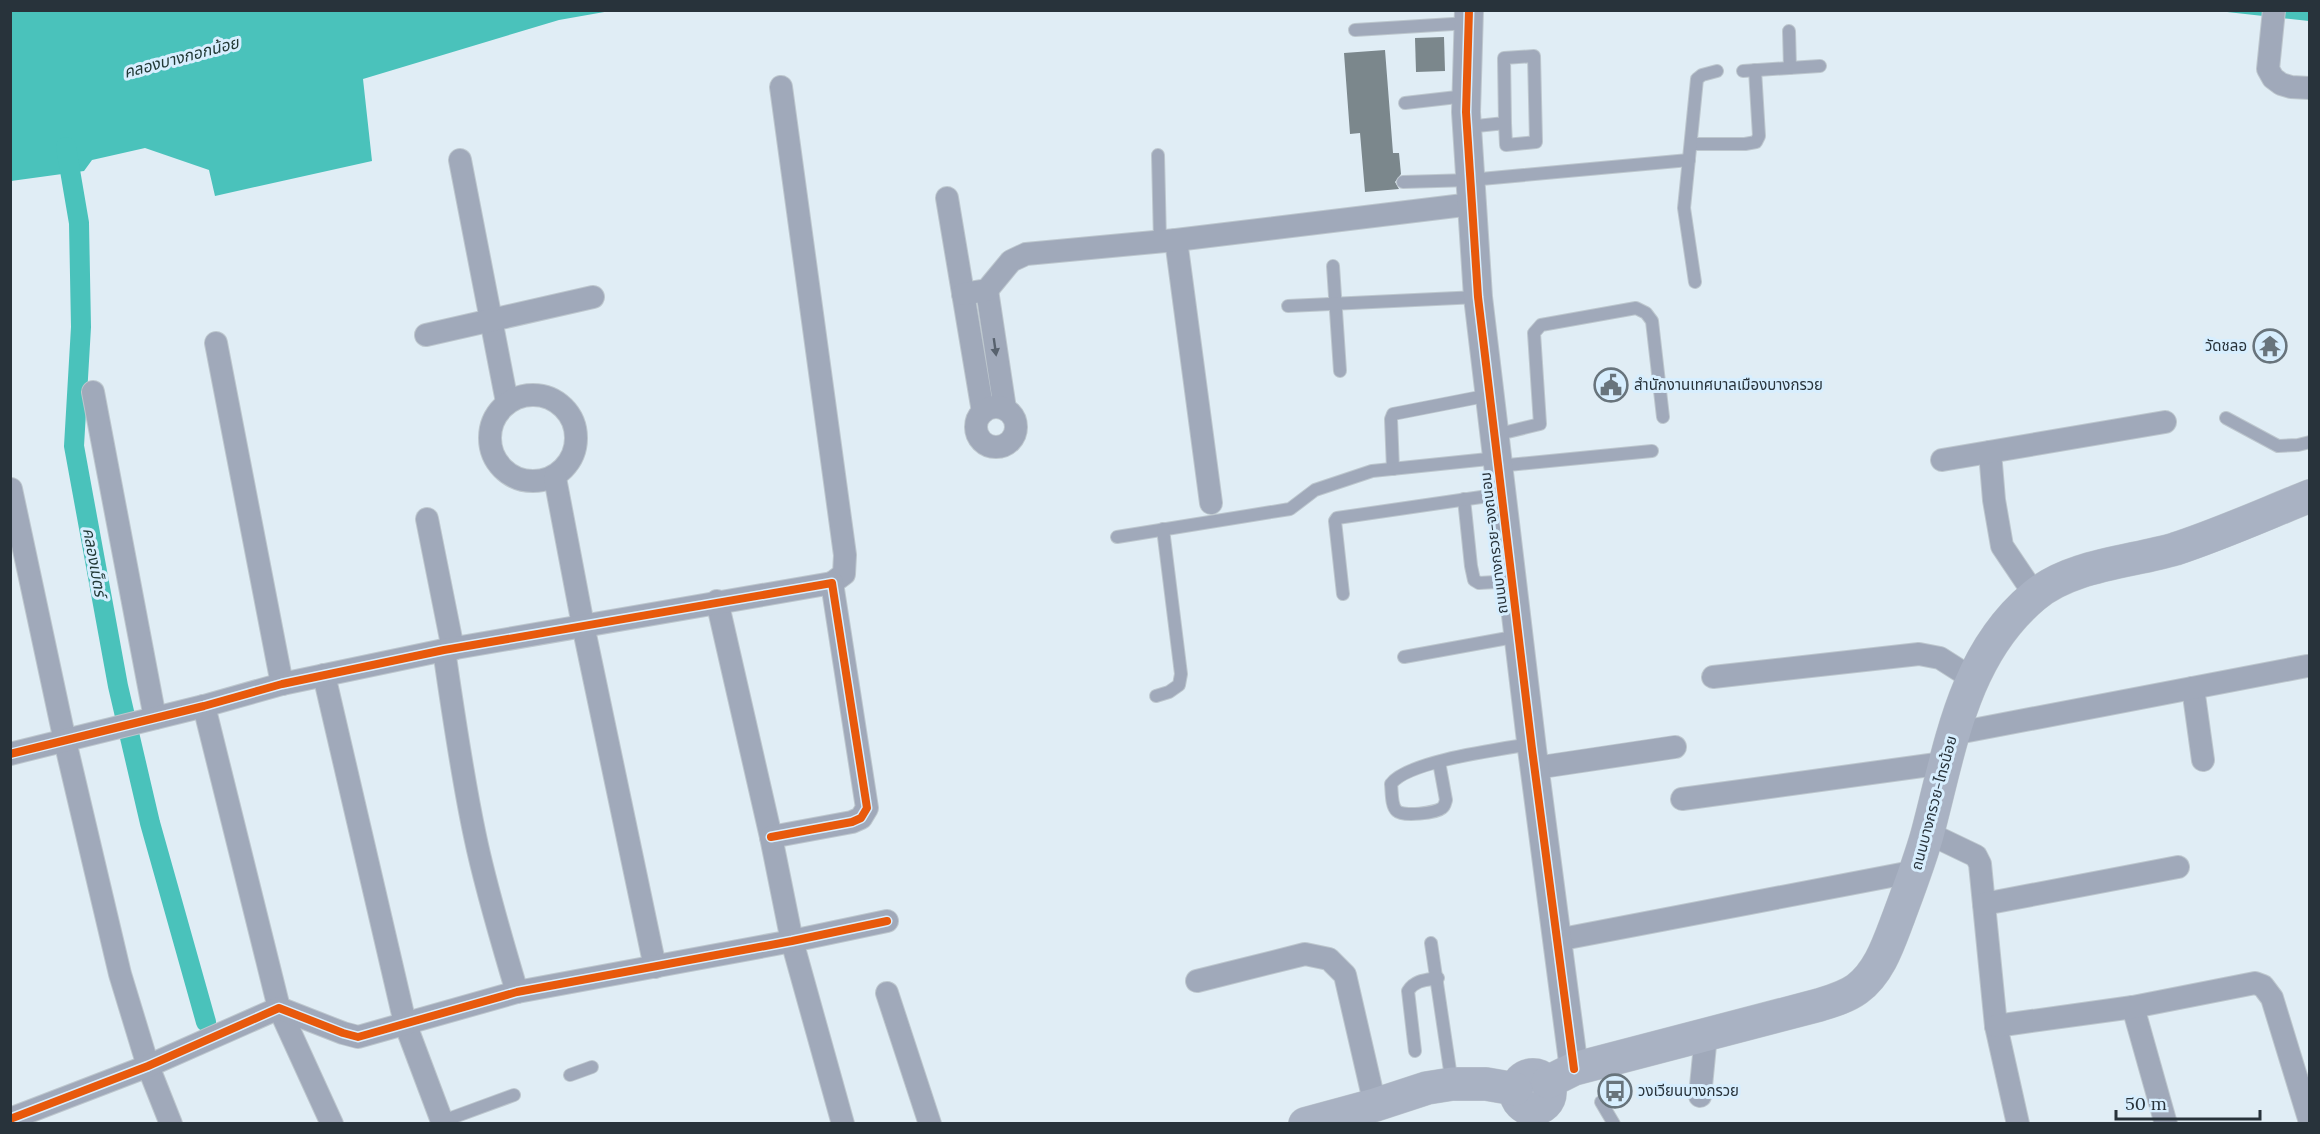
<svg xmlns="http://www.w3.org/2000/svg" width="2320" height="1134" font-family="Lora,'Noto Sans Thai',serif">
  <rect width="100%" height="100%" fill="#e0edf5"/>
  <g fill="#4ac2bb">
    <path d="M 10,11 L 11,10 L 610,11 L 559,20 L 363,79 L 372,161 L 215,196 L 209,170 L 145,148 L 92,160 L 84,171 L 11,181 Z"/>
    <path d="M 2218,11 L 2309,11 L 2309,21 Z"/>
  </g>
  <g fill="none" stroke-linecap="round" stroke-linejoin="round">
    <path stroke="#4ac2bb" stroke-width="20" d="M 66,147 L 79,223 L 81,327 L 74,446 L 118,686 L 150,823 L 206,1022"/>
  </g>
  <g fill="#7b878c">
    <path d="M 1444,37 L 1445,71 L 1416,72 L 1415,38 Z"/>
    <path d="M 1385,50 L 1393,153 L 1399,153 L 1401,174 L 1395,182 L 1399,189 L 1365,192 L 1360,133 L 1350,134 L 1344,53 Z"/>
  </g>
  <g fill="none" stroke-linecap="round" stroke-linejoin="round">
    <g stroke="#bdc7ce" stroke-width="14">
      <g id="service">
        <path d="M 1355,30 L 1469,23"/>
        <path d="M 1789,31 L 1790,68"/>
        <path d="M 1743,71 L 1820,66"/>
        <path d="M 1405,103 L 1466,96"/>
        <path d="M 1467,127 L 1505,123 L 1506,145 L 1536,142 L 1534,56 L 1504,58 L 1505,123"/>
        <path d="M 1691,144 L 1745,144 L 1756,142 L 1759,136 L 1755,70"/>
        <path d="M 1158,155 L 1160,242"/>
        <path d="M 1403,182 L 1470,180 L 1689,160"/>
        <path d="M 1333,266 L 1340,371"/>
        <path d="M 1695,282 L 1684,208 L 1697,79 L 1702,75 L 1717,71"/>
        <path d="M 1288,306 L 1478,297"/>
        <path d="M 2226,418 L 2278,446 L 2298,445 L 2310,442"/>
        <path d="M 1495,435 L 1540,424 L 1534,333 L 1541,325 L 1636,308 L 1646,313 L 1652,321 L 1663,417"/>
        <path d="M 1498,466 L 1652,451"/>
        <path d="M 1393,469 L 1391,419 L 1393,414 L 1490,395"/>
        <path d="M 1464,499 L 1471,566 L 1474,580 L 1479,583 L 1512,581"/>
        <path d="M 1117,537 L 1290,509 L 1315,490 L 1372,471 L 1498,458"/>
        <path d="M 1343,594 L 1335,521 L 1337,518 L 1502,494"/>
        <path d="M 1404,657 L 1519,636"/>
        <path d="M 1156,696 L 1169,692 L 1179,685 L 1181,674 L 1163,529"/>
        <path d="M 1439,762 L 1446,800 C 1445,803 1445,806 1442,808 C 1436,813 1403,817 1397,811 C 1391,806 1392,792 1391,784 C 1407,761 1502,749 1531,744"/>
        <path d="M 1431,943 L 1452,1084"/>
        <path d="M 1415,1051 L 1408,991 C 1415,980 1426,980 1438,978"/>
        <path d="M 570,1075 L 592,1067"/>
        <path d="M 1601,1102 L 1614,1124"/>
        <path d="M 443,1121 L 514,1095"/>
      </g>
    </g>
    <g stroke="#bdc7ce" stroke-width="24">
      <g id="minor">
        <path d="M 2274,10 L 2268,69 L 2273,78 L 2281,84 L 2291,87 L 2310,88"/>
        <path d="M 781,87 L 845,555 L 844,574 L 832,583"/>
        <path d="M 460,160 L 507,402"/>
        <path d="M 947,198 L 983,412"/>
        <path d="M 1176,240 L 1211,503"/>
        <path d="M 987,290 L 1005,409"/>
        <path d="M 963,294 L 987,290 L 1011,261 L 1026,254 L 1176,240 L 1472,204"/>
        <path d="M 426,335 L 593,297"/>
        <path d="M 216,343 L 282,684"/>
        <path d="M 93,392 L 155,718"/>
        <circle cx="533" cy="438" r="43"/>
        <circle cx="996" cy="427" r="20"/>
        <path d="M 1990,452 L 1994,500 L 2002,546 L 2035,595"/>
        <path d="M 1942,460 L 2165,422"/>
        <path d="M 555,478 L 583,625 L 655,967"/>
        <path d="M 11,489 L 65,741 L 120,974 L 148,1066 L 171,1124"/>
        <path d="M 427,519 L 453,649"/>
        <path d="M 717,601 L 771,837 L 792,941 L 843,1124"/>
        <path d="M 444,650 C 453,712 462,775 475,836 C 486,889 502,941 517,992"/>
        <path d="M 324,675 L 405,1023 L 443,1124"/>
        <path d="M 1713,677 L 1919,654 L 1940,658 L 1973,679"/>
        <path d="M 2193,688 L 2203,760"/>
        <path d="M 204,706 L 279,1008 L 332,1124"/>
        <path d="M 1952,734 L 2307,666"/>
        <path d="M 10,754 L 204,706 L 282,684 L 444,650 L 832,583 L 867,808 L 861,818 L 852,822 L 771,837"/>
        <path d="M 1535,768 L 1675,747"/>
        <path d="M 1682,799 L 1944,763"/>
        <path d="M 1928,833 L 1976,856 L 1980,864 L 1996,1026 L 2018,1124"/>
        <path d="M 1984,904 L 2178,867"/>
        <path d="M 1557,940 L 1917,871"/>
        <path d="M 1197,981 L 1305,954 L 1329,959 L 1345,975 L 1375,1105"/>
        <path d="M 887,993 L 930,1124"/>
        <path d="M 2133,1007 L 2166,1124"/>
        <path d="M 1996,1026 L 2133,1007 L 2255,983 L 2263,986 L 2272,998 L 2310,1122"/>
        <path d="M 1700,1096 L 1706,1035"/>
        <path d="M 10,1119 L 148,1066 L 279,1008 L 343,1033 L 358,1037 L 517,992 L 792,941 L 887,921"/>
      </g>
    </g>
    <g stroke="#bdc7ce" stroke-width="30">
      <path id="tertiary" d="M 1469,10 L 1466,112 L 1478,297 L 1532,749 L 1574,1069"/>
    </g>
    <g stroke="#bdc7ce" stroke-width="34">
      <g id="secondary">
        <circle cx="1533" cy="1092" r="17"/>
        <path d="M 1548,1082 L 1574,1069 L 1819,1005 C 1832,1001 1846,997 1857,989 C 1880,972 1889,942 1899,916 C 1909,889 1919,863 1927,835 C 1950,750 1962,656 2034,596 C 2070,565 2131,562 2175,549 C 2221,534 2265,514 2310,496"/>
        <path d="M 1305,1124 L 1375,1105 L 1427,1088 L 1452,1084 L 1486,1084 L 1515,1089"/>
      </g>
    </g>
    <use href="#service" stroke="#a0a9ba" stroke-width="12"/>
    <use href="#minor" stroke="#a0a9ba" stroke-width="22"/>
    <use href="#tertiary" stroke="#a0a9ba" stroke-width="28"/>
    <use href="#secondary" stroke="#a9b2c3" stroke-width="33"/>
    <g stroke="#d7eefe" stroke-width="11">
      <g id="cycleway">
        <path d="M 1469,10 L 1466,112 L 1478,297 L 1532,749 L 1574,1069"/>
        <path d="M 10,754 L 204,706 L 282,684 L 444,650 L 832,583 L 867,808 L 861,818 L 852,822 L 771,837"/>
        <path d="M 10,1119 L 148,1066 L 279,1008 L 343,1033 L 358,1037 L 517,992 L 792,941 L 887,921"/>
      </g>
    </g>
    <use href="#cycleway" stroke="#e8590c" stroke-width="8"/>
  </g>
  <defs><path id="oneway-solid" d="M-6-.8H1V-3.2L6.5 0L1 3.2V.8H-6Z" transform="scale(1.5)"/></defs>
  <use fill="#58626e" href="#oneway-solid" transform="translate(995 347) rotate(82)"/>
  <defs>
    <g id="temple-ring" transform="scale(1.725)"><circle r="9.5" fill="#d7eefe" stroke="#68747c" stroke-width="1.5"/><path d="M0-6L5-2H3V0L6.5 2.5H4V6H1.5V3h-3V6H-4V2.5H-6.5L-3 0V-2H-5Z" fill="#68747c"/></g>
    <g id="civic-ring" transform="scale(1.725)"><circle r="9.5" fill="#d7eefe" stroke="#68747c" stroke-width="1.5"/><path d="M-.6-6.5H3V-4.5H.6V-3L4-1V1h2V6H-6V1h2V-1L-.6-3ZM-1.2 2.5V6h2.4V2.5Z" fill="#68747c"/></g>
    <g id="bus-ring" transform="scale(1.725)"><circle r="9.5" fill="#d7eefe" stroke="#68747c" stroke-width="1.5"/><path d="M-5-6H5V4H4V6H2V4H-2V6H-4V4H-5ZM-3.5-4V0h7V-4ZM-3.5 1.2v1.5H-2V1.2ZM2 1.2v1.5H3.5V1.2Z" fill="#68747c"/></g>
  </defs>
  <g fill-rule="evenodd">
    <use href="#temple-ring" x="2270" y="346"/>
    <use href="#civic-ring" x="1611" y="385"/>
    <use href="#bus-ring" x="1615" y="1091"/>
  </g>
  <g text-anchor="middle" stroke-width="6" stroke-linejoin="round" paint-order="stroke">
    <g font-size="15" fill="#28333b" stroke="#d7eefe" text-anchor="start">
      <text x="2247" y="351" text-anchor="end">วัดชลอ</text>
      <text x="1634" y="390">สำนักงานเทศบาลเมืองบางกรวย</text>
      <text x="1638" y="1096">วงเวียนบางกรวย</text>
    </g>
    <g font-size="15" fill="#28333b" stroke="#d7eefe">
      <text transform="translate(1494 543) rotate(-97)" y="5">ถนนบางกรวย-จงถนอม</text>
      <text transform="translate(1934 803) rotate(-75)" y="5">ถนนบางกรวย-ไทรน้อย</text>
    </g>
    <g font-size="16" font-style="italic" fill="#213835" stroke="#d7eefe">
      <text transform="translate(181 57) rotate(-15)" y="6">คลองบางกอกน้อย</text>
      <text transform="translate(95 562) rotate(80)" y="6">คลองเม็ตร์</text>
    </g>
  </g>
  <rect width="2320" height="1134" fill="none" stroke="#28333b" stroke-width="24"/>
  <path d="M2116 1110v9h144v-9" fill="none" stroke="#28333b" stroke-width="3"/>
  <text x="2125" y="1110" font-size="18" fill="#28333b" stroke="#d7eefe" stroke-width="4.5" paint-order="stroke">50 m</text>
</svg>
